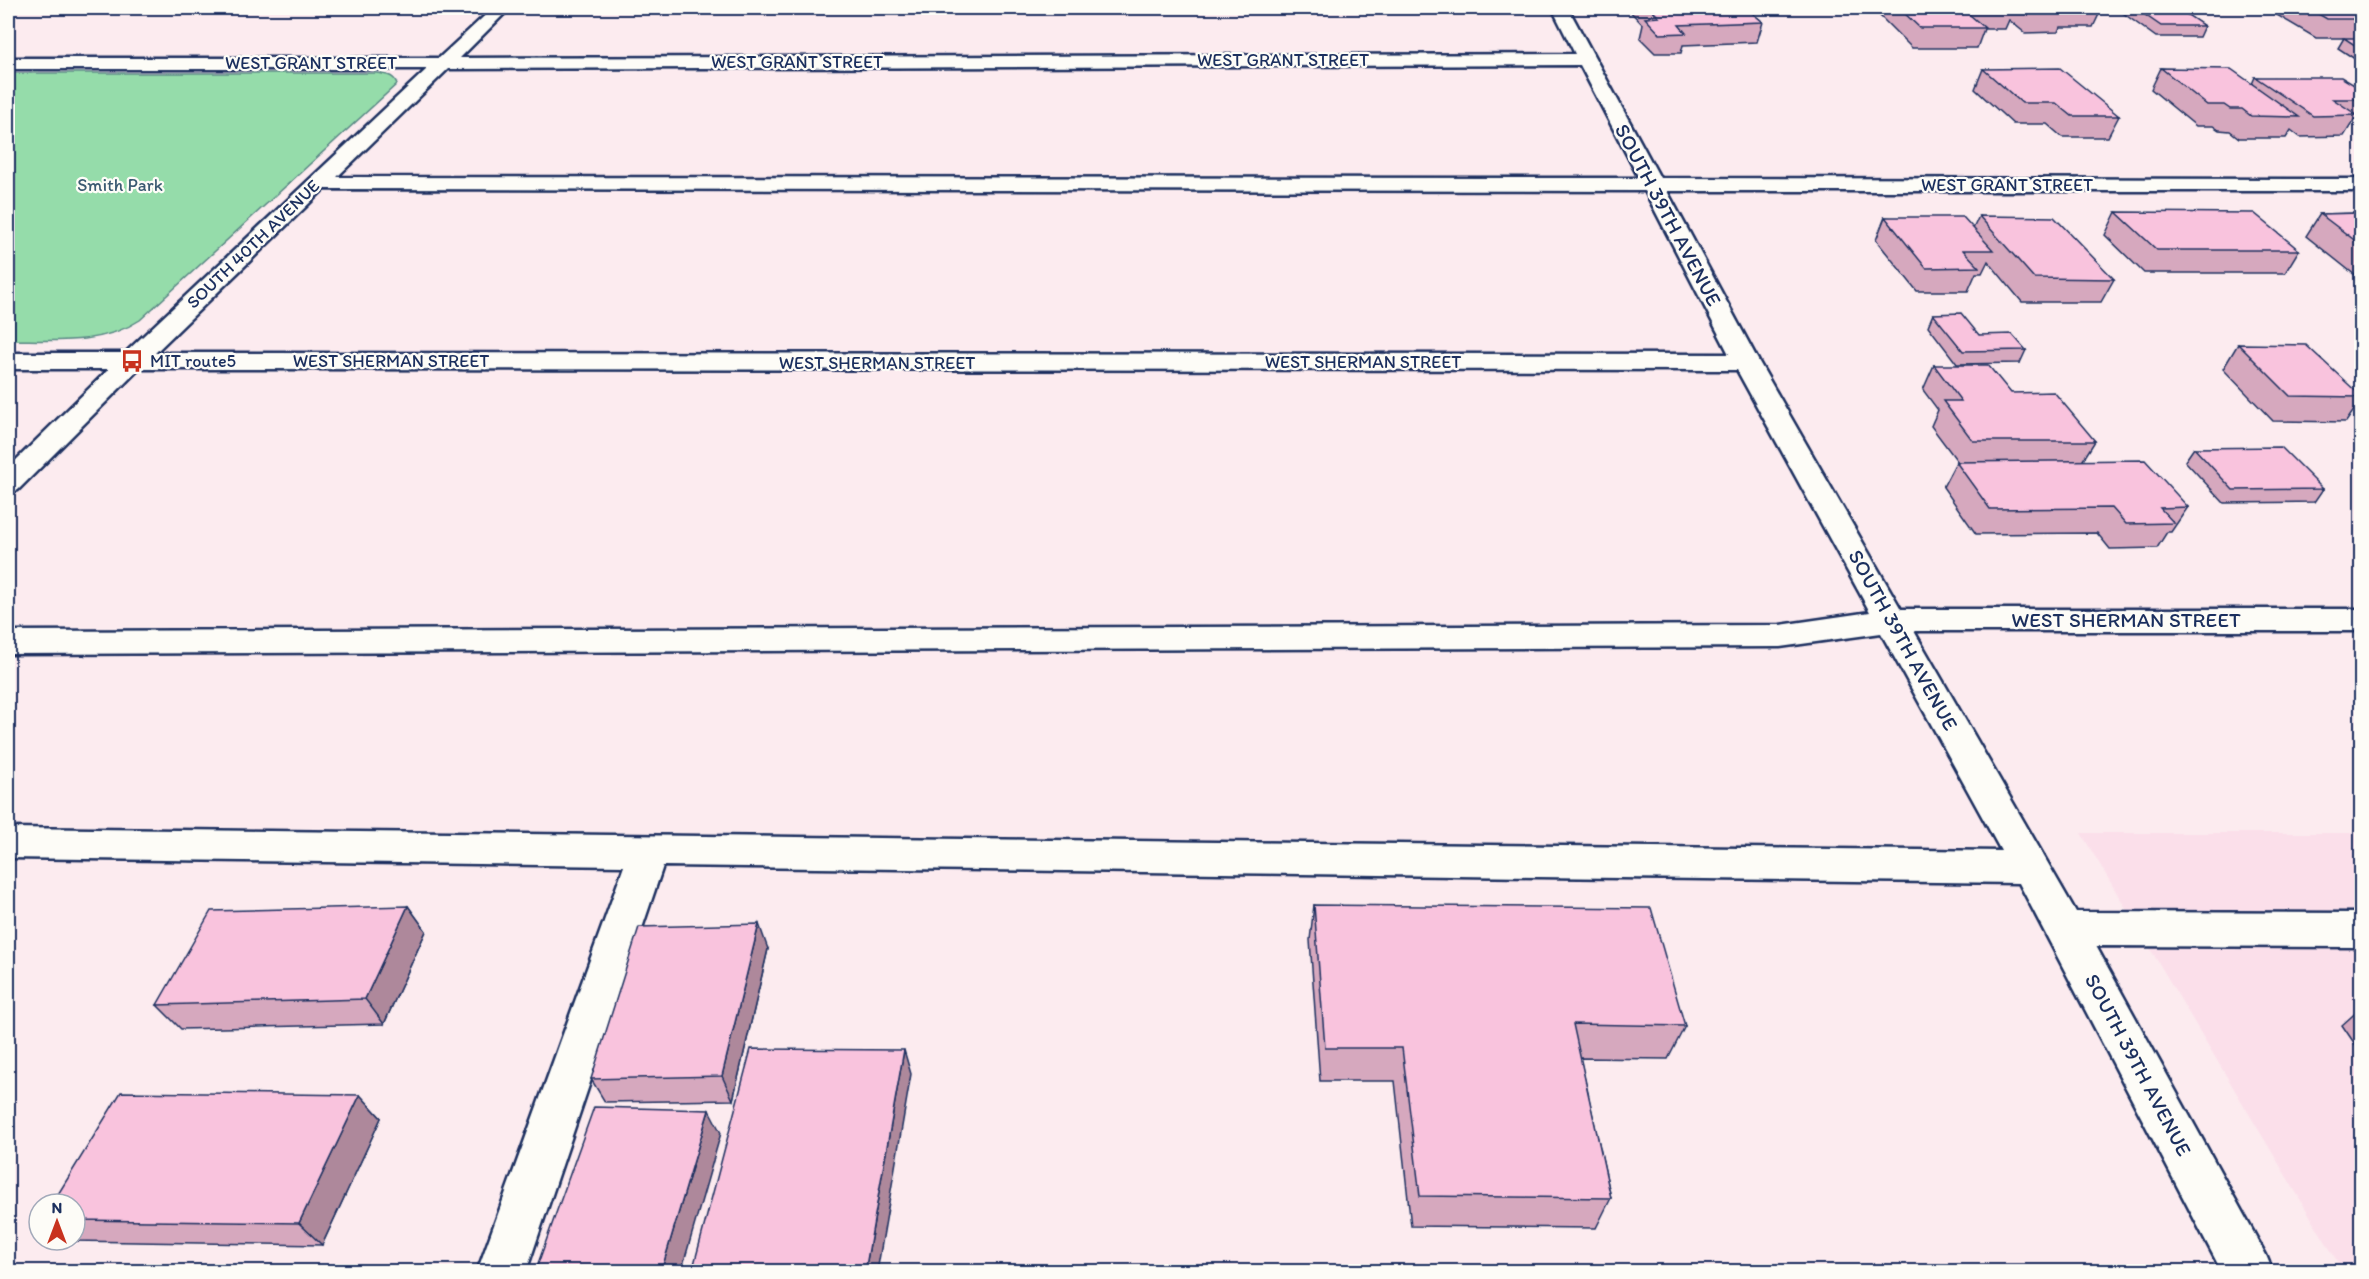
<svg xmlns="http://www.w3.org/2000/svg" width="2369" height="1279" font-family="Itim,sans-serif">
  <rect width="100%" height="100%" fill="#fcebef"/>
  <filter id="ink" filterUnits="userSpaceOnUse"><feTurbulence type="fractalNoise" baseFrequency=".0167" numOctaves="2"/><feDisplacementMap in="SourceGraphic" scale="12" xChannelSelector="R" yChannelSelector="G"/><feConvolveMatrix kernelMatrix="1 2 1 2 8 2 1 2 1" color-interpolation-filters="sRGB"/></filter>
  <g filter="url(#ink)">
    <path fill="#fbdfea" d="M 2081,833 L 2361,833 L 2361,1271 L 2343,1271 Z"/>
    <path fill="#95dcaa" stroke="#588684" stroke-width="1.5" d="M 8,73 L 378,73 C 387,75 394,75 397,84 L 140,320 C 101,346 52,340 8,340 Z"/>
    <g fill="none" stroke-linecap="round" stroke-linejoin="round">
      <g stroke="#1b2f5e" stroke-width="5">
        <path id="minor" d="M 493,8 L 510,8 L 460,58 L 1575,54 L 1552,8 L 1568,8 L 1660,178 L 2362,179 L 2362,191 L 1667,191 L 1759,362 L 1901,609 L 2362,609 L 2362,631 L 1914,631 L 2076,912 L 2362,913 L 2362,947 L 2096,946 L 2266,1255 L 2273,1272 L 2222,1272 L 2019,883 L 663,866 L 526,1272 L 477,1272 L 624,866 L 8,858 L 8,828 L 2001,851 L 1881,633 L 1780,647 L 8,654 L 8,631 L 1780,625 L 1870,612 L 1737,370 L 139,369 L 18,490 L 8,493 L 8,468 L 109,369 L 8,369 L 8,353 L 125,353 L 427,69 L 8,69 L 8,58 L 439,58 ZM 1580,65 L 1639,178 L 337,177 L 448,69 ZM 324,189 L 1645,191 L 1729,354 L 155,353 Z"/>
      </g>
      <use href="#minor" fill="#fdfcf7" fill-rule="evenodd"/>
    </g>
    <g fill="#d6a8be" stroke="#1b2f5e" stroke-width="1.5">
      <path d="M 1627,8 L 1746,8 L 1763,22 L 1757,42 L 1683,45 L 1681,53 L 1655,53 L 1640,38 L 1643,25 Z"/>
      <path d="M 1872,8 L 2102,8 L 2093,27 L 2060,27 L 2058,32 L 2025,33 L 2009,20 L 2005,29 L 1984,29 L 1977,48 L 1912,48 Z"/>
      <path d="M 2116,8 L 2177,8 L 2204,26 L 2199,37 L 2156,37 Z"/>
      <path d="M 2265,8 L 2361,8 L 2361,63 L 2338,48 L 2344,38 L 2316,38 Z"/>
      <path d="M 2161,68 L 2252,84 L 2255,77 L 2361,89 L 2361,120 L 2354,120 L 2344,136 L 2300,137 L 2291,130 L 2286,138 L 2239,138 L 2230,131 L 2219,130 L 2213,126 L 2196,126 L 2151,89 Z"/>
      <path d="M 1983,69 L 2119,116 L 2108,137 L 2062,137 L 2047,124 L 2013,124 L 1975,89 Z"/>
      <path d="M 2116,212 L 2299,250 L 2285,273 L 2144,273 L 2105,235 Z"/>
      <path d="M 2361,213 L 2361,279 L 2360,279 L 2306,236 L 2320,214 Z"/>
      <path d="M 1979,216 L 2114,279 L 2101,302 L 2022,302 L 1988,261 L 1982,273 L 1976,273 L 1968,291 L 1917,291 L 1876,240 L 1885,217 L 1973,229 Z"/>
      <path d="M 1933,314 L 1979,335 L 2026,350 L 2020,363 L 1957,364 L 1928,326 Z"/>
      <path d="M 2238,344 L 2361,396 L 2361,400 L 2346,422 L 2273,421 L 2223,369 Z"/>
      <path d="M 1934,365 L 2011,393 L 2095,441 L 2083,460 L 2188,507 L 2171,532 L 2167,532 L 2157,548 L 2110,549 L 2097,533 L 1976,534 L 1943,487 L 1956,462 L 1958,462 L 1931,426 L 1938,410 L 1923,390 Z"/>
      <path d="M 2194,448 L 2323,489 L 2314,502 L 2224,503 L 2185,461 Z"/>
      <path d="M 1314,905 L 1685,1026 L 1668,1059 L 1580,1058 L 1611,1198 L 1596,1228 L 1411,1226 L 1395,1081 L 1320,1081 L 1310,940 Z"/>
      <path d="M 408,906 L 426,931 L 384,1024 L 181,1029 L 157,1005 Z"/>
      <path d="M 768,949 L 733,1100 L 605,1102 L 591,1079 Z"/>
      <path d="M 2361,1008 L 2361,1053 L 2342,1025 Z"/>
      <path d="M 360,1095 L 381,1118 L 322,1245 L 73,1241 L 71,1240 L 75,1240 L 75,1204 Z"/>
    </g>
    <g fill="#ae889b" stroke="#1b2f5e" stroke-width="1.5">
      <path d="M 408,906 L 426,931 L 384,1024 L 365,999 Z"/>
      <path d="M 759,924 L 768,949 L 733,1100 L 722,1076 Z"/>
      <path d="M 904,1050 L 911,1074 L 877,1272 L 865,1272 Z"/>
      <path d="M 360,1095 L 381,1118 L 322,1245 L 299,1223 Z"/>
      <path d="M 709,1110 L 721,1133 L 681,1272 L 661,1272 Z"/>
    </g>
    <g fill="#f9c3dd" stroke="#1b2f5e" stroke-width="1.5">
      <path d="M 1650,8 L 1746,8 L 1763,22 L 1679,25 L 1686,33 L 1660,34 L 1645,18 L 1659,17 Z"/>
      <path d="M 1899,8 L 2011,8 L 2013,9 L 1963,9 L 1985,28 L 1920,28 Z"/>
      <path d="M 2026,8 L 2102,8 L 2060,8 L 2066,13 L 2033,13 Z"/>
      <path d="M 2135,8 L 2177,8 L 2204,26 L 2161,26 Z"/>
      <path d="M 2308,8 L 2361,8 L 2361,19 L 2327,19 Z"/>
      <path d="M 2344,38 L 2361,38 L 2361,49 Z"/>
      <path d="M 2060,68 L 2119,116 L 2072,116 L 2056,103 L 2022,103 L 1983,69 Z"/>
      <path d="M 2161,68 L 2231,69 L 2299,117 L 2251,116 L 2242,109 L 2230,109 L 2224,105 L 2207,105 Z"/>
      <path d="M 2255,77 L 2341,77 L 2361,89 L 2361,99 L 2333,99 L 2357,115 L 2313,116 Z"/>
      <path d="M 2116,212 L 2254,213 L 2299,250 L 2157,250 Z"/>
      <path d="M 2361,213 L 2361,245 L 2320,214 Z"/>
      <path d="M 1979,216 L 2054,217 L 2114,279 L 2034,278 Z"/>
      <path d="M 1885,217 L 1963,217 L 1993,250 L 1963,250 L 1979,267 L 1926,268 Z"/>
      <path d="M 1961,313 L 1979,335 L 2012,334 L 2026,350 L 1963,351 L 1933,314 Z"/>
      <path d="M 2238,344 L 2306,345 L 2361,396 L 2361,397 L 2290,396 Z"/>
      <path d="M 1934,365 L 1988,365 L 2011,393 L 2054,392 L 2095,441 L 1973,441 L 1943,401 L 1961,401 Z"/>
      <path d="M 2281,447 L 2323,489 L 2233,490 L 2194,448 Z"/>
      <path d="M 2145,460 L 2188,507 L 2160,508 L 2174,523 L 2126,524 L 2112,508 L 1990,509 L 1956,462 Z"/>
      <path d="M 1314,905 L 1651,908 L 1685,1026 L 1573,1024 L 1611,1198 L 1420,1196 L 1402,1048 L 1325,1048 Z"/>
      <path d="M 408,906 L 365,999 L 157,1005 L 211,911 Z"/>
      <path d="M 759,924 L 722,1076 L 591,1079 L 639,927 Z"/>
      <path d="M 751,1049 L 904,1050 L 865,1272 L 692,1272 Z"/>
      <path d="M 121,1092 L 360,1095 L 299,1223 L 75,1220 L 75,1204 L 52,1204 Z"/>
      <path d="M 594,1107 L 709,1110 L 661,1272 L 535,1272 Z"/>
    </g>
  </g>
  <defs>
    <g id="bus-bare" transform="scale(1.8)"><path d="M-5-6H5V4H4V6H2V4H-2V6H-4V4H-5ZM-3.5-4V0h7V-4ZM-3.5 1.2v1.5H-2V1.2ZM2 1.2v1.5H3.5V1.2Z" fill="#c8321e" stroke="#fdfcf7" stroke-width="2.5" paint-order="stroke"/></g>
  </defs>
  <g fill-rule="evenodd">
    <use href="#bus-bare" x="132" y="361"/>
  </g>
  <g text-anchor="middle" stroke-width="4.5" stroke-linejoin="round" paint-order="stroke">
    <g font-size="18" fill="#1b2f5e" stroke="#fdfcf7">
      <text x="1283" y="66">WEST GRANT STREET</text>
      <text x="797" y="68">WEST GRANT STREET</text>
      <text x="311" y="69">WEST GRANT STREET</text>
      <text x="2007" y="191">WEST GRANT STREET</text>
      <text transform="translate(253 244) rotate(-44)" y="6">SOUTH 40TH AVENUE</text>
      <text x="391" y="367">WEST SHERMAN STREET</text>
      <text x="1363" y="368">WEST SHERMAN STREET</text>
      <text x="877" y="369">WEST SHERMAN STREET</text>
    </g>
    <g font-size="18" fill="#3a5a71" stroke="#fdfcf7">
      <text x="120" y="191">Smith Park</text>
    </g>
    <g font-size="18" fill="#1b2f5e" stroke="#fdfcf7" text-anchor="start">
      <text x="150" y="367">MIT route5</text>
    </g>
    <g font-size="21" fill="#1b2f5e" stroke="#fdfcf7">
      <text transform="translate(1668 215) rotate(62)" y="7">SOUTH 39TH AVENUE</text>
      <text x="2126" y="627">WEST SHERMAN STREET</text>
      <text transform="translate(1903 640) rotate(61)" y="7">SOUTH 39TH AVENUE</text>
      <text transform="translate(2138 1065) rotate(62)" y="7">SOUTH 39TH AVENUE</text>
    </g>
  </g>
  <rect width="2369" height="1279" fill="none" stroke="#fdfcf7" stroke-width="30"/>
  <rect x="15" y="15" width="2339" height="1249" fill="none" stroke="#1b2f5e" stroke-width="2" filter="url(#ink)"/>
  <g transform="translate(57 1222)"><circle r="28" fill="#fdfcf7" stroke="#a3aaba" stroke-width="1.5"/>
  <path d="M0-4.5L10 22L0 15L-10 22Z" fill="#c8321e"/>
  <text y="-9" font-size="16" font-weight="bold" text-anchor="middle" fill="#1b2f5e">N</text>
  </g>
</svg>
